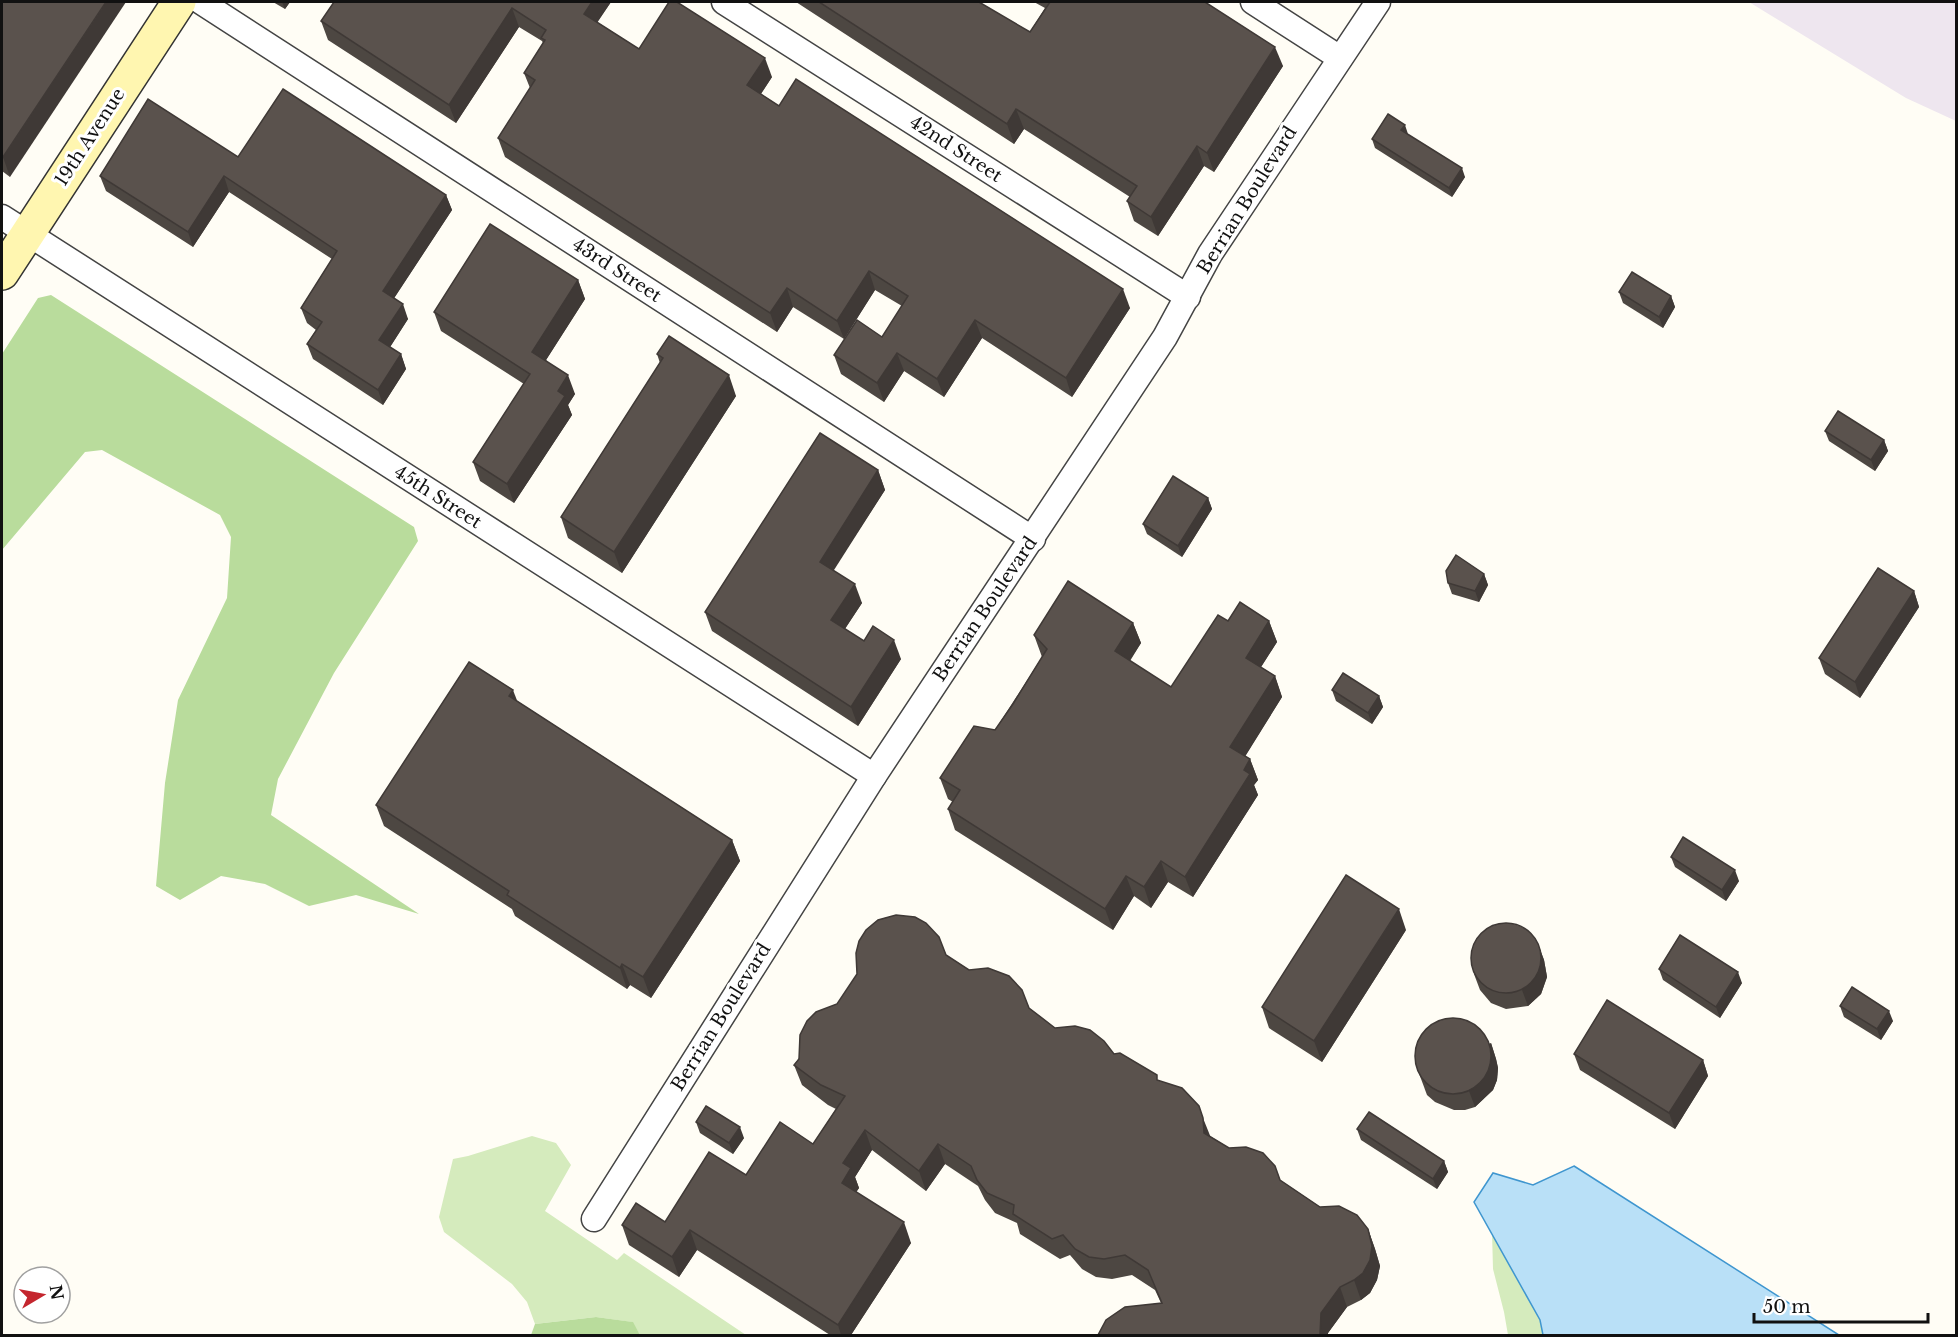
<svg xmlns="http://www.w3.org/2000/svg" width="1958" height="1337" font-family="'Libre Baskerville',serif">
  <rect width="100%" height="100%" fill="#fffdf5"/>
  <path fill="#eee6ef" d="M 1749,2 L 1956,2 L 1956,121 L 1906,98 Z"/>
  <g fill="#d5ebbd">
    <path d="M 532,1136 L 556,1143 L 571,1165 L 545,1211 L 617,1260 L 624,1253 L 746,1335 L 640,1335 L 632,1322 L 596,1317 L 535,1324 L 527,1302 L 512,1284 L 444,1232 L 439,1217 L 453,1159 L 468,1156 Z"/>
    <path d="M 1492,1232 L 1540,1320 L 1543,1335 L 1508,1335 L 1504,1312 L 1493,1269 Z"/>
  </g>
  <g fill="#b9dc9c">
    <path d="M 51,295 L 414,527 L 418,541 L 334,673 L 278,779 L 271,815 L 419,914 L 356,895 L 309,906 L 265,884 L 221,876 L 180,900 L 156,886 L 165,783 L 178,700 L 227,598 L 231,537 L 220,515 L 102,450 L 85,452 L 2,550 L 2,354 L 38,298 Z"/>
    <path d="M 596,1317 L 633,1322 L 640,1335 L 531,1335 L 535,1324 Z"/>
  </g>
  <path fill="#b9e0f7" stroke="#3f96cf" stroke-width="1.5" d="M 1574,1166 L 1839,1335 L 1543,1335 L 1540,1320 L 1474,1202 L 1493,1173 L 1533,1185 Z"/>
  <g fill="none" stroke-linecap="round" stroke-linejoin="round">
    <g stroke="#444" stroke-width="27">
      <g id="street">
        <path d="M 201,2 L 1033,539"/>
        <path d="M 724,2 L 1188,297"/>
        <path d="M 1253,2 L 1340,58"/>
        <path d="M 2,217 L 874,776"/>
        <path d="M 594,1219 L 874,776 L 1165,337 L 1210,254 L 1378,2"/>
      </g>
    </g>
    <g stroke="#333" stroke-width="36">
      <path id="secondary" d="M 2,273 L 179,2"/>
    </g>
    <use href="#street" stroke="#fff" stroke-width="24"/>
    <use href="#secondary" stroke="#fff6b0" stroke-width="33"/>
  </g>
  <g fill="#4d4742">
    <path d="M 2,2 L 10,177 L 2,171 Z"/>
    <path d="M 273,2 L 290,2 L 285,9 Z"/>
    <path d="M 611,2 L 597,22 L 639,49 L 772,77 L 761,94 L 779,106 L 1130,308 L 1072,397 L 982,338 L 944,397 L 904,371 L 884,402 L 841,374 L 834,355 L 882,337 L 902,306 L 875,290 L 844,339 L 793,307 L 777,332 L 505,157 L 498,138 L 530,88 L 524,73 L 543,43 L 542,41 L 519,27 L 456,123 L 328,40 L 321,21 Z"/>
    <path d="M 796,2 L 979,2 L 1030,32 L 1045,8 L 1034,2 L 1205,2 L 1283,66 L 1214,172 L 1204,166 L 1158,236 L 1134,221 L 1127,201 L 1130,197 L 1024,129 L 1014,144 Z"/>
    <path d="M 1408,134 L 1465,177 L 1452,197 L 1375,148 L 1372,139 Z"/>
    <path d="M 238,157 L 446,195 L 452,210 L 394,298 L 408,319 L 390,347 L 401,354 L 406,369 L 383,405 L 313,359 L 307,344 L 316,330 L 307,323 L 301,308 L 332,259 L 229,192 L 193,247 L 106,191 L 100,176 Z"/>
    <path d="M 578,280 L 585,299 L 546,360 L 575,394 L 568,405 L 572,415 L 514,503 L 480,481 L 473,462 L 524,384 L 441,331 L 434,312 Z"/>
    <path d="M 1619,292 L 1671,296 L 1675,307 L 1663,328 L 1623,303 Z"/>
    <path d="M 657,354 L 736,396 L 622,573 L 568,538 L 561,517 L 660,363 Z"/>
    <path d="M 1825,431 L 1884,440 L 1888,451 L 1875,471 L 1829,441 Z"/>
    <path d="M 878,470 L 885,490 L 833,570 L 862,603 L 845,629 L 864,641 L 901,659 L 858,726 L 712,631 L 705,612 Z"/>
    <path d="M 1208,498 L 1212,509 L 1182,557 L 1147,534 L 1143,524 Z"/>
    <path d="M 1484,574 L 1488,585 L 1479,602 L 1452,594 L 1448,583 Z"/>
    <path d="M 1914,591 L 1919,607 L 1860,698 L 1825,674 L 1819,658 Z"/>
    <path d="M 1228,621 L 1269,621 L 1277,642 L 1261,667 L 1275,676 L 1282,697 L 1245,756 L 1250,759 L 1258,780 L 1254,785 L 1258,795 L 1193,897 L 1168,882 L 1151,908 L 1134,896 L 1113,930 L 955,830 L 948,809 L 953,802 L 948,799 L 940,778 L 995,730 L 1042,657 L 1034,635 L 1133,623 L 1141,643 L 1130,661 L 1171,687 Z"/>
    <path d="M 1332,690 L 1379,696 L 1383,707 L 1372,724 L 1336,701 Z"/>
    <path d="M 517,701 L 732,840 L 740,861 L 651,998 L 630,985 L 627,989 L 515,916 L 512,909 L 384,826 L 376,805 Z"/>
    <path d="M 1671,857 L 1739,881 L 1726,901 L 1675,867 Z"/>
    <path d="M 1406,930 L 1322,1062 L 1269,1028 L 1262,1007 Z"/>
    <path d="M 1538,944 L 1544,960 L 1547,977 L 1541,994 L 1528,1006 L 1506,1009 L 1491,1003 L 1480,990 L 1474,974 Z"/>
    <path d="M 946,955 L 1029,1008 L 1055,1028 L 1114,1054 L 1159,1081 L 1210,1136 L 1280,1180 L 1320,1207 L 1368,1229 L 1375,1249 L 1380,1266 L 1377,1280 L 1370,1293 L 1361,1300 L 1347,1307 L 1328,1333 L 1328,1335 L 1098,1335 L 1161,1303 L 1155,1290 L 1132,1275 L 1112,1279 L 1096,1277 L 1082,1269 L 1070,1255 L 1060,1259 L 1020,1234 L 1017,1223 L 995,1213 L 985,1200 L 978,1186 L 945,1164 L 926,1191 L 872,1150 L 855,1177 L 859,1188 L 856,1192 L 911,1243 L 851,1335 L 830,1335 L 697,1250 L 679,1277 L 629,1245 L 622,1225 L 665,1222 L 746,1175 L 813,1144 L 836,1109 L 828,1105 L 802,1085 L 794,1065 L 837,1004 Z"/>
    <path d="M 1659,969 L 1742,983 L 1720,1018 L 1663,980 Z"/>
    <path d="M 1840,1006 L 1893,1021 L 1881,1040 L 1844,1017 Z"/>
    <path d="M 1491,1043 L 1496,1059 L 1498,1068 L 1497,1080 L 1493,1090 L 1475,1107 L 1465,1110 L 1454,1110 L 1435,1102 L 1427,1095 L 1417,1068 Z"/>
    <path d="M 1574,1054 L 1703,1060 L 1708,1076 L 1675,1129 L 1580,1070 Z"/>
    <path d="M 696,1122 L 744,1138 L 733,1154 L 700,1133 Z"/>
    <path d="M 1357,1129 L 1444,1161 L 1448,1172 L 1437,1189 L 1361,1140 Z"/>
  </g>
  <g fill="#3f3936">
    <path d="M 106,2 L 126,2 L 10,177 L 3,157 Z"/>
    <path d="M 282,2 L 290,2 L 285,9 Z"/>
    <path d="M 592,2 L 611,2 L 591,32 L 584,14 Z"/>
    <path d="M 512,8 L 519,27 L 456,123 L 449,105 Z"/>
    <path d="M 1275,47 L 1283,66 L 1214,172 L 1207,153 Z"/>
    <path d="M 765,58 L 772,77 L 754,104 L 747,85 Z"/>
    <path d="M 1016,109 L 1024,129 L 1014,144 L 1007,124 Z"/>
    <path d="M 1405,125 L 1408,134 L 1401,130 Z"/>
    <path d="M 1197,146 L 1204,166 L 1158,236 L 1151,217 Z"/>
    <path d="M 1462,168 L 1465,177 L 1452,197 L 1449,188 Z"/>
    <path d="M 224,176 L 229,192 L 193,247 L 188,232 Z"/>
    <path d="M 446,195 L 452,210 L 389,306 L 383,291 Z"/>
    <path d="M 869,271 L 875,290 L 844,339 L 837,321 Z"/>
    <path d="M 578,280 L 585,299 L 539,371 L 532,352 Z"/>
    <path d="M 787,288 L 793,307 L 777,332 L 770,313 Z"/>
    <path d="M 1123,289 L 1130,308 L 1072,397 L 1066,378 Z"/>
    <path d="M 1671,296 L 1675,307 L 1663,328 L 1659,317 Z"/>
    <path d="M 403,304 L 408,319 L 385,355 L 379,340 Z"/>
    <path d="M 975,320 L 982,338 L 944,397 L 937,379 Z"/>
    <path d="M 897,353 L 904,371 L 884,402 L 877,383 Z"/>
    <path d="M 401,354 L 406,369 L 383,405 L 378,390 Z"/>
    <path d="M 568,375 L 575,394 L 568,405 L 572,415 L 514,503 L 507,484 L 558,391 Z"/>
    <path d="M 729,375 L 736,396 L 622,573 L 614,552 Z"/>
    <path d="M 1884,440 L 1888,451 L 1875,471 L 1871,460 Z"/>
    <path d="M 878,470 L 885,490 L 827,581 L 820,562 Z"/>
    <path d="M 1208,498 L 1212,509 L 1182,557 L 1178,546 Z"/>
    <path d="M 1484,574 L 1488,585 L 1479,602 L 1475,591 Z"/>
    <path d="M 855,584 L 862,603 L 838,639 L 831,620 Z"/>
    <path d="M 1914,591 L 1919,607 L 1860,698 L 1855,682 Z"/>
    <path d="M 1269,621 L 1277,642 L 1254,678 L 1246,658 Z"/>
    <path d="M 1133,623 L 1141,643 L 1122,672 L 1115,651 Z"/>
    <path d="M 894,640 L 901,659 L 858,726 L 851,707 Z"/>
    <path d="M 1275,676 L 1282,697 L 1238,768 L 1230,747 Z"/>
    <path d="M 513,690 L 521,711 L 509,696 Z"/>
    <path d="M 1379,696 L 1383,707 L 1372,724 L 1368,713 Z"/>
    <path d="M 1250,759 L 1258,780 L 1254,785 L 1258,795 L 1193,897 L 1185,877 L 1244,770 Z"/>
    <path d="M 732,840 L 740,861 L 651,998 L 643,977 Z"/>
    <path d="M 1161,861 L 1168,882 L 1151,908 L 1144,887 Z"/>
    <path d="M 1735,870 L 1739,881 L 1726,901 L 1722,890 Z"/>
    <path d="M 1126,876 L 1134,896 L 1113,930 L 1105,909 Z"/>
    <path d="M 1399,909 L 1406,930 L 1322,1062 L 1314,1041 Z"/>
    <path d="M 1538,944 L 1544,960 L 1547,977 L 1541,994 L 1528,1006 L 1522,990 Z"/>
    <path d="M 622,964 L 630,985 L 627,989 L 620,968 Z"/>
    <path d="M 1738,972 L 1742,983 L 1720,1018 L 1716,1007 Z"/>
    <path d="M 1889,1011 L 1893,1021 L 1881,1040 L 1877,1029 Z"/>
    <path d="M 1491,1043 L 1496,1059 L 1498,1068 L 1497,1080 L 1493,1090 L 1475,1107 L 1469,1091 Z"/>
    <path d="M 1703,1060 L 1708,1076 L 1675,1129 L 1669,1113 Z"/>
    <path d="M 1203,1118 L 1211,1138 L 1204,1133 Z"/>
    <path d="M 740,1127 L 744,1138 L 733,1154 L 729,1143 Z"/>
    <path d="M 865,1130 L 872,1150 L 855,1177 L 859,1188 L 849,1203 L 842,1183 L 843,1163 Z"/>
    <path d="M 938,1144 L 945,1164 L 926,1191 L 919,1171 Z"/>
    <path d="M 1444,1161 L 1448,1172 L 1437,1189 L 1433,1179 Z"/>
    <path d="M 904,1222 L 911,1243 L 851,1335 L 841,1335 L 838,1325 Z"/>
    <path d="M 1368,1229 L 1375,1249 L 1380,1266 L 1377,1280 L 1370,1293 L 1361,1300 L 1354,1280 Z"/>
    <path d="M 690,1230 L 697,1250 L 679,1277 L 672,1257 Z"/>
    <path d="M 1340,1287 L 1347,1307 L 1328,1333 L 1328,1335 L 1320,1335 L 1321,1313 Z"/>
  </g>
  <g fill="#5a524d" stroke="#3f3936" stroke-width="1.5">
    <path d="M 2,2 L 106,2 L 3,157 L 2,156 Z"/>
    <path d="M 334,2 L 592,2 L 584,14 L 639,49 L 669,2 L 677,2 L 765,58 L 747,85 L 779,106 L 796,79 L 1123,289 L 1066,378 L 975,320 L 937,379 L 897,353 L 877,383 L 834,355 L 857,320 L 882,337 L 908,296 L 869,271 L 837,321 L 787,288 L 770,313 L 498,138 L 535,80 L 524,73 L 545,40 L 541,38 L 546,30 L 512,8 L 449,105 L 321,21 Z"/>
    <path d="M 819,2 L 979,2 L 1030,32 L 1050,2 L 1205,2 L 1275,47 L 1207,153 L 1197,146 L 1151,217 L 1127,201 L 1137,186 L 1016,109 L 1007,124 Z"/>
    <path d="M 283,89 L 446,195 L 383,291 L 403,304 L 379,340 L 401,354 L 378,390 L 307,344 L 322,322 L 301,308 L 337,251 L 224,176 L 188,232 L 100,176 L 148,99 L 238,157 Z"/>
    <path d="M 1388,114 L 1405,125 L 1401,130 L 1462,168 L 1449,188 L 1372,139 Z"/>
    <path d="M 490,224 L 578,280 L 532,352 L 568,375 L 558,391 L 565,396 L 507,484 L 473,462 L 530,374 L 434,312 Z"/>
    <path d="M 1632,272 L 1671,296 L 1659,317 L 1619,292 Z"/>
    <path d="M 669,336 L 729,375 L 614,552 L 561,517 L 663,358 L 657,354 Z"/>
    <path d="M 1838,411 L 1884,440 L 1871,460 L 1825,431 Z"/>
    <path d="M 820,433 L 878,470 L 820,562 L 855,584 L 831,620 L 864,641 L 873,626 L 894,640 L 851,707 L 705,612 Z"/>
    <path d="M 1173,476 L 1208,498 L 1178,546 L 1143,524 Z"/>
    <path d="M 1456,555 L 1484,574 L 1475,591 L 1448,583 L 1446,571 Z"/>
    <path d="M 1878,568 L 1914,591 L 1855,682 L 1819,658 Z"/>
    <path d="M 1068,581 L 1133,623 L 1115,651 L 1171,687 L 1218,615 L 1228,621 L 1240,602 L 1269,621 L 1246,658 L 1275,676 L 1230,747 L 1250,759 L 1244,770 L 1250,774 L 1185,877 L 1161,861 L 1144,887 L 1126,876 L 1105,909 L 948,809 L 960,790 L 940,778 L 974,726 L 995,730 L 1013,704 L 1047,649 L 1034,635 Z"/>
    <path d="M 469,662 L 513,690 L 509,696 L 732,840 L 643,977 L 622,964 L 620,968 L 507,895 L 509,891 L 376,805 Z"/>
    <path d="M 1343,673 L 1379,696 L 1368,713 L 1332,690 Z"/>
    <path d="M 1683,837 L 1735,870 L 1722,890 L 1671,857 Z"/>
    <path d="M 1346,875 L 1399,909 L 1314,1041 L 1262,1007 Z"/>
    <path d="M 896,915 L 915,917 L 926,923 L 939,937 L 946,955 L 969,970 L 988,968 L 1009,976 L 1022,990 L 1029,1008 L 1055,1028 L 1075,1026 L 1090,1030 L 1104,1041 L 1114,1054 L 1120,1053 L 1157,1075 L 1157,1080 L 1182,1088 L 1199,1106 L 1203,1118 L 1204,1133 L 1229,1148 L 1246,1147 L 1263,1153 L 1275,1166 L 1280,1180 L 1320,1207 L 1339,1206 L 1357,1215 L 1368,1229 L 1372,1246 L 1370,1260 L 1363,1273 L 1354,1280 L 1340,1287 L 1321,1313 L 1320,1335 L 1098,1335 L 1106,1320 L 1125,1307 L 1162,1303 L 1148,1270 L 1125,1255 L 1104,1259 L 1089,1257 L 1075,1249 L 1063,1235 L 1052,1239 L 1013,1214 L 1014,1205 L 987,1193 L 977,1180 L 971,1166 L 938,1144 L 919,1171 L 865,1130 L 843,1163 L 851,1168 L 842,1183 L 904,1222 L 838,1325 L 690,1230 L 672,1257 L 622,1225 L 636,1203 L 665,1222 L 709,1152 L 746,1175 L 780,1122 L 813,1144 L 845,1096 L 821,1085 L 794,1065 L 799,1059 L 800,1035 L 807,1021 L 816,1012 L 837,1004 L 857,974 L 856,953 L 859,941 L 866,930 L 878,920 Z"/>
    <circle cx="1506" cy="958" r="35"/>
    <path d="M 1680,935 L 1738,972 L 1716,1007 L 1659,969 Z"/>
    <path d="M 1852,987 L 1889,1011 L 1877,1029 L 1840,1006 Z"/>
    <path d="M 1607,1000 L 1703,1060 L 1669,1113 L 1574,1054 Z"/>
    <circle cx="1453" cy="1056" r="38"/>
    <path d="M 706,1106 L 740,1127 L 729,1143 L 696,1122 Z"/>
    <path d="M 1369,1112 L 1444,1161 L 1433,1179 L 1357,1129 Z"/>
  </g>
  <g text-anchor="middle" stroke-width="6" stroke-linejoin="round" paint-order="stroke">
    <g font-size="18" fill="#111" stroke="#fff">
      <text transform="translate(90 137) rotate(-57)" y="6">19th Avenue</text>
      <text transform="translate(956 149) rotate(33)" y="6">42nd Street</text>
      <text transform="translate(1247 200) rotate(-58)" y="6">Berrian Boulevard</text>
      <text transform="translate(617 270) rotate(33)" y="6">43rd Street</text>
      <text transform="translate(438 497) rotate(33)" y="6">45th Street</text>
      <text transform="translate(985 609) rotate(-56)" y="6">Berrian Boulevard</text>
      <text transform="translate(721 1017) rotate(-58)" y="6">Berrian Boulevard</text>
    </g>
  </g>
  <rect width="1958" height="1337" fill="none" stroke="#111111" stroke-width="6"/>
  <g transform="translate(42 1295) rotate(80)"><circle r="28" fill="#ffffff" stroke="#a0a0a0" stroke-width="1.5"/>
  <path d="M0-4.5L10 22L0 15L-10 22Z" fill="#c4262e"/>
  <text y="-9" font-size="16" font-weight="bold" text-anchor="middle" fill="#111111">N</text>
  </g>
  <path d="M1754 1313v9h174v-9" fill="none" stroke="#111111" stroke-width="3"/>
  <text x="1763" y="1313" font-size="18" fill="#111111" stroke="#ffffff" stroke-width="4.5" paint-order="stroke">50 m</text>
</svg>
